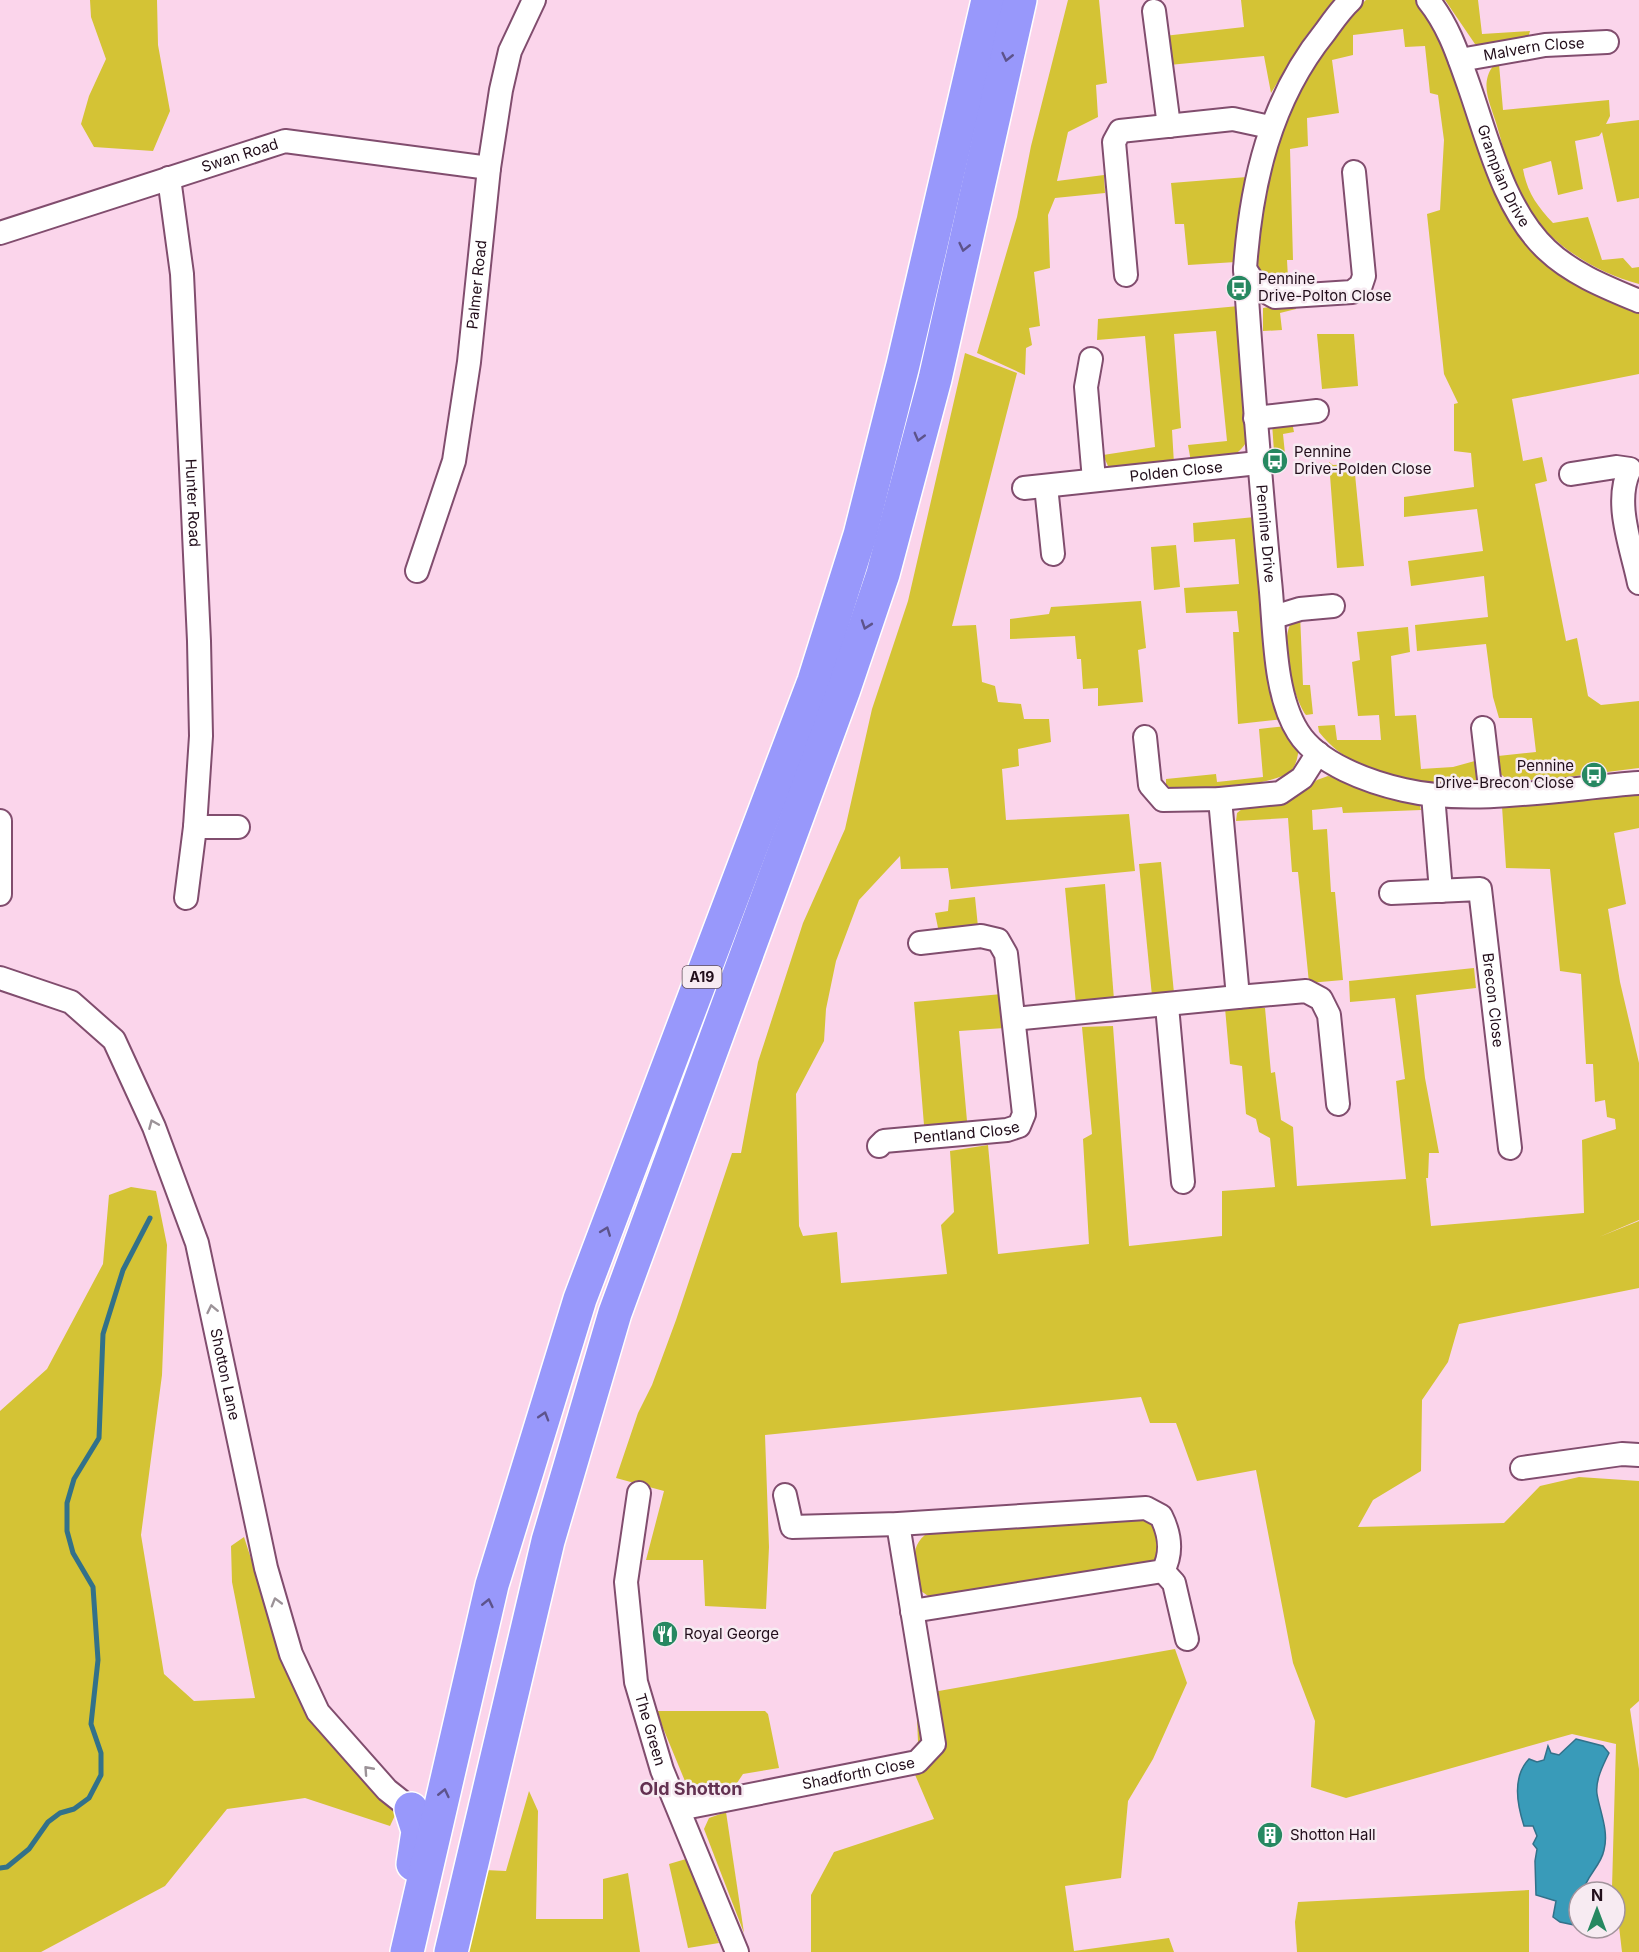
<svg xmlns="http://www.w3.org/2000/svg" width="1639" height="1952" font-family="Inter,sans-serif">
  <rect width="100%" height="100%" fill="#fbd5eb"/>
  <g fill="#d4c335">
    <path d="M 90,0 L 157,0 L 158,45 L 170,111 L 153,151 L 94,147 L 81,124 L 89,96 L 106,59 L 91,17 Z"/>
    <path d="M 1068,0 L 1099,0 L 1107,83 L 1096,85 L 1098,117 L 1068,132 L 1057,181 L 1104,175 L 1105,193 L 1055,198 L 1048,215 L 1050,268 L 1034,272 L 1040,326 L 1029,328 L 1032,345 L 1026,348 L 1025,375 L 977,353 L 1017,217 L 1031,146 Z"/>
    <path d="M 1241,0 L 1335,0 L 1305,37 L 1271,93 L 1264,56 L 1169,65 L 1164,36 L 1244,27 Z"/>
    <path d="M 1366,0 L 1419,0 L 1445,45 L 1506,213 L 1639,310 L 1639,374 L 1512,399 L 1523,461 L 1542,457 L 1547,481 L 1535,484 L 1566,641 L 1577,638 L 1588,696 L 1601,705 L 1639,701 L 1639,768 L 1551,779 L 1510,781 L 1499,773 L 1498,756 L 1536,752 L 1532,718 L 1499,718 L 1493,697 L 1486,644 L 1417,651 L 1415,625 L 1488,617 L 1484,576 L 1411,586 L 1408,561 L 1483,551 L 1477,509 L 1404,517 L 1404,497 L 1474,487 L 1471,453 L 1454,451 L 1454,404 L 1458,403 L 1444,374 L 1427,214 L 1440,210 L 1444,140 L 1438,95 L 1430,93 L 1425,46 L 1405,47 L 1403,29 L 1353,35 L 1353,55 L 1332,60 L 1339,113 L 1307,118 L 1308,146 L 1290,149 L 1293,260 L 1287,260 L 1288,278 L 1315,277 L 1316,287 L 1272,288 C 1267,283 1262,278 1259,270 C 1253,251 1279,129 1288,107 C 1303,72 1337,25 1366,0 Z"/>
    <path d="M 1445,0 L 1478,0 L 1482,34 L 1530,31 L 1528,38 L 1492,44 L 1475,44 Z"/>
    <path d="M 1499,64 L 1503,110 L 1609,100 L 1610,116 L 1606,124 L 1639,120 L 1639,198 L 1617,202 L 1602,132 L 1599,136 L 1575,141 L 1583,189 L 1558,195 L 1551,161 L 1523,169 C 1527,192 1537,206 1553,223 L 1588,217 L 1602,260 L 1623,258 L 1632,268 L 1639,267 L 1639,284 C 1583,269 1527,229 1509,171 C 1504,156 1502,141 1497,126 C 1491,105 1479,85 1493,66 Z"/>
    <path d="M 1247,177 L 1236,262 L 1188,265 L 1184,224 L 1175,224 L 1171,183 Z"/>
    <path d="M 1295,303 L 1296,309 L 1280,313 L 1282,330 L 1263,331 L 1263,308 Z"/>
    <path d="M 1239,306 L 1248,438 C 1239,462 1214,459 1191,462 L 1188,445 L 1227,441 L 1216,331 L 1174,334 L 1181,428 L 1172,430 L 1174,464 L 1120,468 L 1108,466 L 1103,455 L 1155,447 L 1145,336 L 1097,340 L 1098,319 Z"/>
    <path d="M 1317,334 L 1354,334 L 1358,386 L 1322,389 Z"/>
    <path d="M 965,353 L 1017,373 L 952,626 L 976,625 L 982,682 L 995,686 L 998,702 L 1021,704 L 1024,719 L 1049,719 L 1051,742 L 1018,749 L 1019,766 L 1002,769 L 1006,820 L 1129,814 L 1135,871 L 951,889 L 948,868 L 901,869 L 900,856 L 859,900 L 836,961 L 826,1009 L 824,1041 L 796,1094 L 799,1226 L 803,1236 L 837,1232 L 841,1283 L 947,1274 L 941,1225 L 954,1212 L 950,1151 L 988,1145 L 998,1254 L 1089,1244 L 1083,1139 L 1092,1134 L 1082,1027 L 1113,1026 L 1129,1246 L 1222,1236 L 1222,1191 L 1275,1187 L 1270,1138 L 1259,1132 L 1256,1119 L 1246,1114 L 1242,1066 L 1230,1064 L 1225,1008 L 1265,1008 L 1271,1073 L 1275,1072 L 1281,1120 L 1293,1127 L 1297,1186 L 1406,1179 L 1396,1081 L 1405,1079 L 1395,998 L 1350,1002 L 1349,981 L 1474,968 L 1476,988 L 1416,995 L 1425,1078 L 1439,1153 L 1429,1153 L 1428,1178 L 1426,1178 L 1431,1226 L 1584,1213 L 1582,1140 L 1616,1129 L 1615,1119 L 1607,1117 L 1605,1100 L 1595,1102 L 1593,1064 L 1586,1064 L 1581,974 L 1560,971 L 1550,869 L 1506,868 L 1502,806 L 1639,791 L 1639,828 L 1614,833 L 1626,904 L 1608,909 L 1620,982 L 1639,1063 L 1639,1220 L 1599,1237 L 1639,1221 L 1639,1288 L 1459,1324 L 1448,1362 L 1422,1400 L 1421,1471 L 1373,1500 L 1358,1527 L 1504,1523 L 1540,1486 L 1579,1477 L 1639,1481 L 1639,1701 L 1630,1709 L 1639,1769 L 1639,1952 L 1622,1952 L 1615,1892 L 1612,1888 L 1616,1744 L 1572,1734 L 1346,1798 L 1311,1787 L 1315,1721 L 1293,1663 L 1256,1470 L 1197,1481 L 1176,1423 L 1150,1423 L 1141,1397 L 765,1435 L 769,1547 L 766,1609 L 705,1606 L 703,1560 L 646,1560 L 664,1491 L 616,1478 L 638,1413 L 652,1385 L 676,1320 L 732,1153 L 741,1153 L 758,1062 L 803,923 L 845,829 L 872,709 L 908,601 Z"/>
    <path d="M 1292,422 L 1294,432 L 1283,434 L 1286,464 L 1275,466 L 1272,423 Z"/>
    <path d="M 1329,462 L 1333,465 L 1354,464 L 1364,566 L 1337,568 Z"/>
    <path d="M 1255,517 L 1284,719 L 1238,724 L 1233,632 L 1239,632 L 1237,611 L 1186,613 L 1184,588 L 1239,584 L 1235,539 L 1194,542 L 1193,523 Z"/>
    <path d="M 1176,545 L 1180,587 L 1154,590 L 1151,547 Z"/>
    <path d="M 1141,601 L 1146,648 L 1138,650 L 1143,702 L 1098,706 L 1098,688 L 1083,689 L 1081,659 L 1077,659 L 1075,636 L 1010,639 L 1010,619 L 1049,614 L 1051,607 Z"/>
    <path d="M 1300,614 L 1303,685 L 1310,685 L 1313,714 L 1306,715 C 1293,697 1273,626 1300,614 Z"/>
    <path d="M 1408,627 L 1410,652 L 1391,656 L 1395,716 L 1416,715 L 1421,769 L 1453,767 L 1482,759 L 1483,771 L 1477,781 L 1469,785 C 1417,784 1353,776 1319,732 L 1318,726 L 1335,725 L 1337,740 L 1381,740 L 1379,715 L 1358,716 L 1352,662 L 1360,660 L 1357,632 Z"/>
    <path d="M 1287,726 L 1299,746 C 1298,755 1297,765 1290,772 C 1278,783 1194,795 1179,792 C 1175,791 1170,787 1166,785 L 1166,779 L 1216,774 L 1217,782 L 1263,777 L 1259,729 Z"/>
    <path d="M 1328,776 L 1420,806 L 1421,810 L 1343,813 L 1342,807 L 1312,810 L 1313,830 L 1327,829 L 1331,892 L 1335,892 L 1343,980 L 1309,983 L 1298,872 L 1292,872 L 1288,818 L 1236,821 L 1237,813 L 1242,809 L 1292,799 L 1317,780 Z"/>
    <path d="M 1161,862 L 1174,993 L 1152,996 L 1139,864 Z"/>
    <path d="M 1105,884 L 1114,1000 L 1076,1004 L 1065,888 Z"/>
    <path d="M 975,897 L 978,927 L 949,931 L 938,928 L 935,913 L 948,911 L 949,900 Z"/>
    <path d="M 1002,994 L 1005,1028 L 959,1031 L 967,1121 L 924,1125 L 914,1002 Z"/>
    <path d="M 131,1187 L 156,1191 L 167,1245 L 162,1375 L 141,1535 L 164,1674 L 194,1701 L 255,1698 L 232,1582 L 231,1546 L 244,1537 L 283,1657 L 398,1809 L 390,1826 L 305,1798 L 227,1809 L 165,1886 L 41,1952 L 0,1952 L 0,1411 L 47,1369 L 103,1264 L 109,1195 Z"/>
    <path d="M 1144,1515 L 1164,1537 L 1157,1564 L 931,1598 L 921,1591 C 916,1564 905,1543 935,1529 Z"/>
    <path d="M 1175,1649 L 1187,1683 L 1153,1759 L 1128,1801 L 1121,1878 L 1065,1886 L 1074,1951 L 1169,1938 L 1174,1952 L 811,1952 L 811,1895 L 834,1852 L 934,1819 L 907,1756 L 918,1742 L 916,1695 Z"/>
    <path d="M 656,1711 L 765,1711 L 768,1714 L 779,1768 L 743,1774 L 735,1786 L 698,1792 L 687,1786 Z"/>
    <path d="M 529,1791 L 538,1811 L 536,1919 L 603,1919 L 603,1879 L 628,1873 L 640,1952 L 465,1952 L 485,1870 L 506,1871 Z"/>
    <path d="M 726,1812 L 744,1933 L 704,1829 L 709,1818 Z"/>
    <path d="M 686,1859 L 719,1943 L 688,1948 L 669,1864 Z"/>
    <path d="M 1529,1890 L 1529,1952 L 1297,1952 L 1295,1922 L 1298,1902 Z"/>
  </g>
  <path fill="#399bb9" stroke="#32718a" stroke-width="1.5" d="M 1576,1739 L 1603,1746 L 1609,1753 C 1603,1765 1595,1781 1597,1794 C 1600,1812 1609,1831 1604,1850 C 1601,1866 1586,1876 1583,1892 L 1579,1892 L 1579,1926 L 1560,1922 L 1553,1917 L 1556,1901 L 1536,1895 L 1535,1861 L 1537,1849 L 1533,1844 L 1537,1836 L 1533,1826 L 1524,1826 C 1517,1804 1512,1777 1529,1759 L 1537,1762 L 1544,1760 L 1548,1746 L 1551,1753 L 1559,1755 Z"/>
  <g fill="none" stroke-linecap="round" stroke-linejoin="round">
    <path stroke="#32718a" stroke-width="5" d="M 0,1868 L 7,1867 L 29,1849 L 48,1822 L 60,1813 L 74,1809 L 89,1798 L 101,1775 L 101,1753 L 91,1724 L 98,1660 L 93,1587 L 73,1553 L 67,1531 L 67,1503 L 74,1479 L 99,1438 L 103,1334 L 123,1270 L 150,1218"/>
    <g stroke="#814d6e" stroke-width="26">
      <g id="minor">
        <path id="s1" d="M 1351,0 C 1341,9 1333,21 1325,32 C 1270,100 1251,183 1245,269 C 1252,373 1260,477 1270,581 C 1275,626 1273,693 1298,732 C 1318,764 1369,782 1404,790 C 1472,806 1568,788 1639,783"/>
        <path id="s2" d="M 1428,0 C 1449,26 1458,55 1469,86 C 1488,140 1504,210 1547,250 C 1572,274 1608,288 1639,301"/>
        <path d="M 1154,11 L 1169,126"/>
        <path id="s3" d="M 1460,60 L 1545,45 L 1607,42"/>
        <path id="s4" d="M 169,178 L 182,274 L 199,641 L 201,736 L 195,827 L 186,898"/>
        <path id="s5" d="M 0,233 L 285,141 L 489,168"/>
        <path d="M 1245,269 L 1257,287 L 1275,297 L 1352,292 L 1361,285 L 1364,276 L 1354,172"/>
        <path d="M 1126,275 L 1114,142 L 1120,131 L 1233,119 L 1270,127"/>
        <path d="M 1091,359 L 1086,387 L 1094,480"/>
        <path d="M 1255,418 L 1317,411"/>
        <path d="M 1571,474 L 1616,467 L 1630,469 C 1613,502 1632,548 1639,583"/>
        <path d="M 1046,486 L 1053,554"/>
        <path id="s6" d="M 1024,488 L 1258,463"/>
        <path id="s7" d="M 417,571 L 454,461 L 469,362 L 489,168 L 501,90 L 510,51 L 534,0"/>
        <path d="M 1274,617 L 1300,609 L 1333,606"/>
        <path d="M 1483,728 L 1491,796"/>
        <path d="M 1145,737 L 1150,785 L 1163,800 L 1220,799 L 1280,793 L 1302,778 L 1318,753"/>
        <path d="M 1433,795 L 1441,891"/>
        <path d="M 1220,799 L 1238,997 L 1306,991 L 1321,999 L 1329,1015 L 1338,1104"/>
        <path d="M 0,821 L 0,894"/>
        <path d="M 195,827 L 238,827"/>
        <path id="s8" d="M 1391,893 L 1480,889 L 1510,1148"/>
        <path id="s9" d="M 0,978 L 71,1002 L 114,1040 L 154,1127 L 197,1243 L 266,1568 L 291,1654 L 318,1712 L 387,1790 L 411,1809"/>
        <path d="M 1167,1006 L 1183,1182"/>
        <path d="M 1014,1019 L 1238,997"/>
        <path id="s10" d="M 879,1146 L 884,1141 L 1007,1130 L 1019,1126 L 1024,1114 L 1006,954 L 998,940 L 981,936 L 920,943"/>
        <path d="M 1522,1468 L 1622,1454 L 1639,1455"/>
        <path id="s11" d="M 639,1493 L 626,1582 L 636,1682 L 662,1770 L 737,1952"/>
        <path d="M 785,1495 L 792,1527 L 898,1524 L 1146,1508 L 1161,1516 C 1170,1534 1173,1552 1163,1571 L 912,1611"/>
        <path d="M 1163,1571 L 1174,1583 L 1187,1639"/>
        <path id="s12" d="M 679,1809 L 917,1762 L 934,1744 L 898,1524"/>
      </g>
    </g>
    <g stroke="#fff" stroke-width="36">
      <g id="highway">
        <path d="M 411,1809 L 418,1831 L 413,1864"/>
        <path d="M 407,1952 L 492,1585 L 580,1299 L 814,681 L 860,535 L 903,365 L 988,0"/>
        <path d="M 451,1952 L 548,1541 L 615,1313 L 844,689 L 883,574 L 935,379 L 1020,0"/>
      </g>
    </g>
    <use href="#minor" stroke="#fff" stroke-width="22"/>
    <use href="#highway" stroke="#9898fb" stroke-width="33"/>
  </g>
  <defs><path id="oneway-chevron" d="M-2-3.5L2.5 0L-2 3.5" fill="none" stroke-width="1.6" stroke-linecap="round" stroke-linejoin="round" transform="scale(1.5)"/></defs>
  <g stroke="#5d538b">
    <use href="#oneway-chevron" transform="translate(1007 57) rotate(103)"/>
    <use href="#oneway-chevron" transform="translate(964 247) rotate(103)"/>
    <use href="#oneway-chevron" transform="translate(919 437) rotate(105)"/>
    <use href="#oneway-chevron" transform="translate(866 625) rotate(109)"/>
    <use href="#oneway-chevron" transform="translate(606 1231) rotate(-69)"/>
    <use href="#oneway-chevron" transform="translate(544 1416) rotate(-73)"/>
    <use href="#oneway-chevron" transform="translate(488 1603) rotate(-77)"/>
    <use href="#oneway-chevron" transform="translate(444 1793) rotate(-77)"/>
  </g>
  <g stroke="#9c9398">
    <use href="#oneway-chevron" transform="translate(153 1124) rotate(-113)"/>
    <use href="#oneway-chevron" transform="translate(212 1309) rotate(-102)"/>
    <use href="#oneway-chevron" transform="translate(276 1602) rotate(-106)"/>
    <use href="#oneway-chevron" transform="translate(368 1770) rotate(-132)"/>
  </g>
  <defs>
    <g id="bus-disc" transform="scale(1.35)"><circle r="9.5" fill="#278861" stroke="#f7ebf2"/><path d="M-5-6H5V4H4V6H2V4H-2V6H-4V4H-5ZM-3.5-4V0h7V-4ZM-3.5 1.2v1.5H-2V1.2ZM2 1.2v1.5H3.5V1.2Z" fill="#fff"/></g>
    <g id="restaurant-disc" transform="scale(1.35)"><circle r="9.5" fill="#278861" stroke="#f7ebf2"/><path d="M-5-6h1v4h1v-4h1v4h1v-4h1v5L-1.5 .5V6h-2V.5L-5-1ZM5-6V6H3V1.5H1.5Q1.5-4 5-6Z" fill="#fff"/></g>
    <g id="building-disc" transform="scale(1.35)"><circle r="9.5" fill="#278861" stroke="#f7ebf2"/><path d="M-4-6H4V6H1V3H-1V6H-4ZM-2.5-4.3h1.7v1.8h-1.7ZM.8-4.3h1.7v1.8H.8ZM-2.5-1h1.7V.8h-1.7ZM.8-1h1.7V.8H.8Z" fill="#fff"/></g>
  </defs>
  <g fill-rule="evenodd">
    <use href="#bus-disc" x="1239" y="288"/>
    <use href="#bus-disc" x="1275" y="461"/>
    <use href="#bus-disc" x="1594" y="775"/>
    <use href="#restaurant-disc" x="665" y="1634"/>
    <use href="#building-disc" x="1270" y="1835"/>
  </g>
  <g text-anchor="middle" stroke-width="5" stroke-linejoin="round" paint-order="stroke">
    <rect fill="#f7ebf2" stroke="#62505c" stroke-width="1.5" x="682.5" y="966" width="39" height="22" rx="4.5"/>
    <g font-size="14" font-weight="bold" fill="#220e1b">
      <text x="702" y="982">A19</text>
    </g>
    <g font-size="15" fill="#220e1b" stroke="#f7ebf2">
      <text dy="5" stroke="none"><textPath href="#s3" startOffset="75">Malvern Close</textPath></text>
      <text dy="5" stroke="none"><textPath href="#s5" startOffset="252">Swan Road</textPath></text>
      <text dy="5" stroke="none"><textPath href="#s2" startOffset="192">Grampian Drive</textPath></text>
      <text dy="5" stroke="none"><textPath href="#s7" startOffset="294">Palmer Road</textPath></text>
      <text dy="5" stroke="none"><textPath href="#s6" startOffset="153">Polden Close</textPath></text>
      <text dy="5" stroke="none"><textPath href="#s4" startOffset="326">Hunter Road</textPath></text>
      <text dy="5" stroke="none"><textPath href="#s1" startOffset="561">Pennine Drive</textPath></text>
      <text dy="5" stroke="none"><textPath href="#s8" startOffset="201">Brecon Close</textPath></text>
      <text dy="5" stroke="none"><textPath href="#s10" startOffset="90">Pentland Close</textPath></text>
      <text dy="5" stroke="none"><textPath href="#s9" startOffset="486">Shotton Lane</textPath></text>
      <text dy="5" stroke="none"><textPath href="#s11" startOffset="240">The Green</textPath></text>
      <text dy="5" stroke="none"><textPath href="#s12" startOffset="183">Shadforth Close</textPath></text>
    </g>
    <g font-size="15" fill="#220e1b" stroke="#f7ebf2" text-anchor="start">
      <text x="1258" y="284">Pennine<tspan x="1258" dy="17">Drive-Polton Close</tspan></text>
      <text x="1294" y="457">Pennine<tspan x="1294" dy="17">Drive-Polden Close</tspan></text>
      <text x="1574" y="771" text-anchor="end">Pennine<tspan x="1574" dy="17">Drive-Brecon Close</tspan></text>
      <text x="684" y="1639">Royal George</text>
      <text x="1290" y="1840">Shotton Hall</text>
    </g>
    <g font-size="18" font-weight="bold" fill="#633151" stroke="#f7ebf2">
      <text x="691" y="1795">Old Shotton</text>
    </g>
  </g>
  <g transform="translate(1597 1910)"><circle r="28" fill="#f7ebf2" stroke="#a2939c" stroke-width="1.5"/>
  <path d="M0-4.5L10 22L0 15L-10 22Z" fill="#278861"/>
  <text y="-9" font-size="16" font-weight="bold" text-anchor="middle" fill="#220e1b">N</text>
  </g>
</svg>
